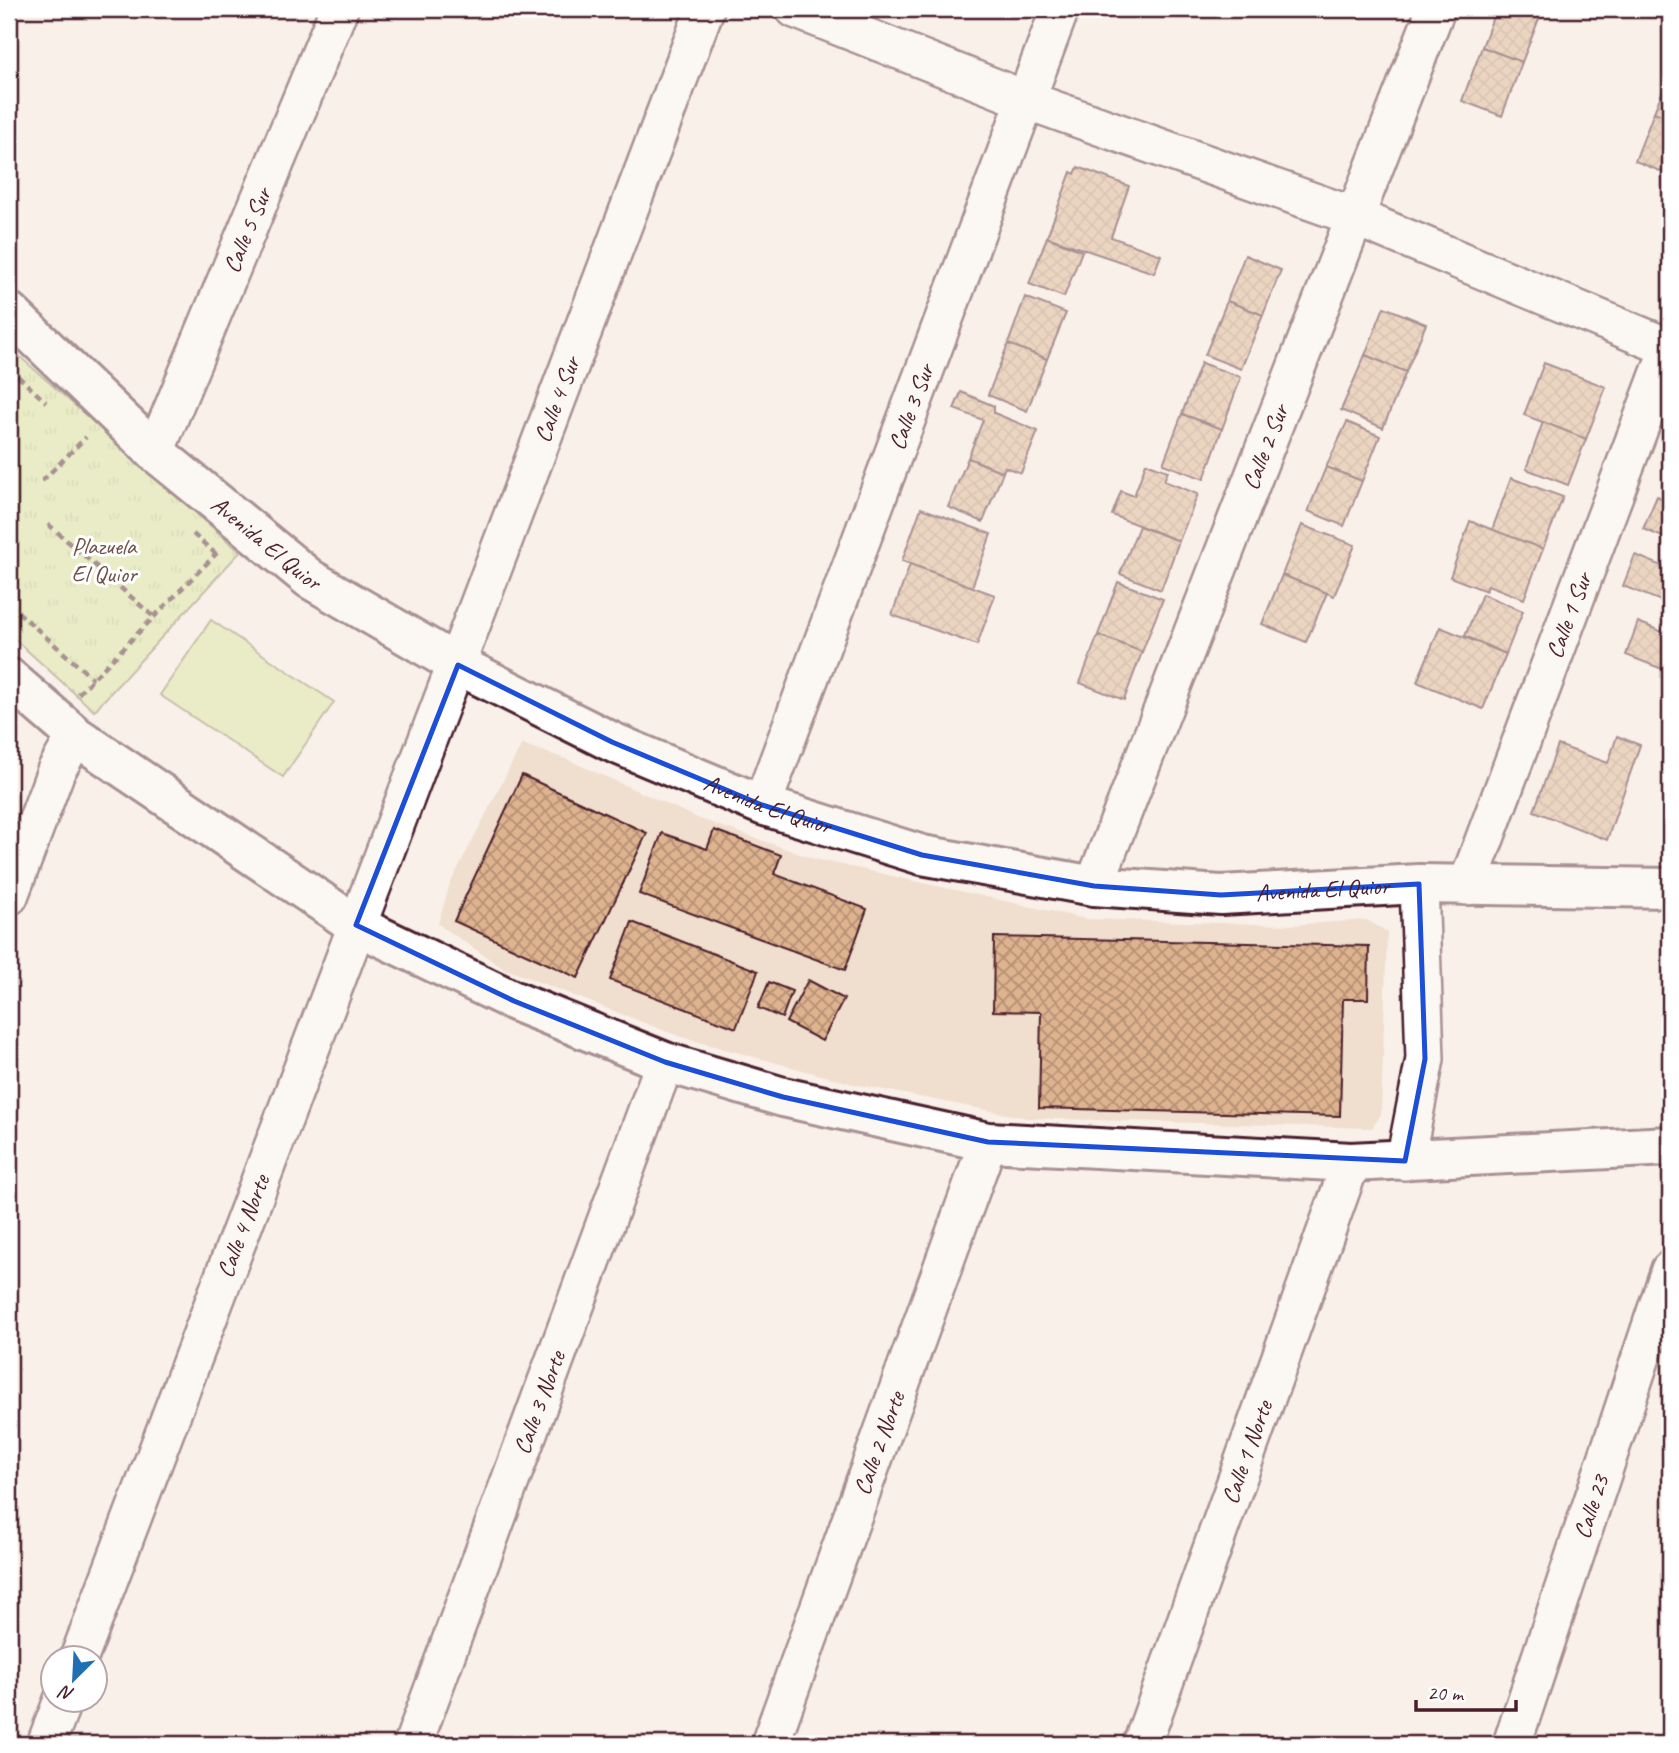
<svg xmlns="http://www.w3.org/2000/svg" width="1679" height="1753" font-family="Caveat,sans-serif">
  <defs>
    <pattern id="grass-tufts" width="24" height="20" patternUnits="userSpaceOnUse" patternTransform="scale(1.75)"><rect width="24" height="20" fill="#d7e79b"/><path d="M3 7l-1-3M5 7V3M7 7l1-3M15 17l-1-3M17 17v-4M19 17l1-3" fill="none" stroke="#bac686"/></pattern>
    <pattern id="building-cross-hatch" width="8" height="8" patternUnits="userSpaceOnUse" patternTransform="scale(1.75)"><rect width="8" height="8" fill="#deb38f"/><path d="M0 0l8 8M0 8l8-8" fill="none" stroke="#b69175"/></pattern>
  </defs>
  <rect width="100%" height="100%" fill="#f8f0e9"/>
  <filter id="ink" filterUnits="userSpaceOnUse"><feTurbulence type="fractalNoise" baseFrequency=".0143" numOctaves="2"/><feDisplacementMap in="SourceGraphic" scale="14" xChannelSelector="R" yChannelSelector="G"/><feConvolveMatrix kernelMatrix="1 2 1 2 8 2 1 2 1" color-interpolation-filters="sRGB"/></filter>
  <g filter="url(#ink)">
    <path fill="#f0dece" d="M 522,744 L 568,760 L 700,819 L 815,859 L 1086,919 L 1291,925 L 1367,920 L 1387,932 L 1381,1114 L 1372,1128 L 1027,1118 L 854,1084 L 681,1037 L 503,968 L 438,924 L 450,884 Z"/>
    <path fill="url(#grass-tufts)" stroke="#908363" stroke-width="2" d="M 9,347 L 240,552 L 94,711 L 9,634 Z"/>
    <path fill="#d7e79b" stroke="#908363" stroke-width="2" d="M 211,620 L 334,702 L 283,777 L 160,695 Z"/>
    <g fill="url(#building-cross-hatch)" stroke="#4a1f2b" stroke-width="2">
      <path d="M 1496,9 L 1522,9 L 1540,16 L 1522,62 L 1482,47 Z"/>
      <path d="M 1482,47 L 1522,62 L 1502,116 L 1462,101 Z"/>
      <path d="M 1670,73 L 1670,119 L 1654,112 Z"/>
      <path d="M 1654,112 L 1670,119 L 1670,175 L 1635,161 Z"/>
      <path d="M 1078,167 L 1129,186 L 1111,237 L 1161,255 L 1154,273 L 1047,237 L 1071,172 L 1075,174 Z"/>
      <path d="M 1047,237 L 1082,251 L 1064,297 L 1029,284 Z"/>
      <path d="M 1245,255 L 1281,270 L 1263,315 L 1227,301 Z"/>
      <path d="M 1025,297 L 1066,313 L 1047,359 L 1008,344 Z"/>
      <path d="M 1227,301 L 1263,315 L 1241,369 L 1205,355 Z"/>
      <path d="M 1384,307 L 1426,324 L 1406,372 L 1365,355 Z"/>
      <path d="M 1008,344 L 1047,359 L 1027,411 L 988,395 Z"/>
      <path d="M 1365,355 L 1406,372 L 1383,428 L 1341,410 Z"/>
      <path d="M 1201,363 L 1241,377 L 1222,429 L 1182,414 Z"/>
      <path d="M 1544,363 L 1606,387 L 1586,439 L 1524,415 Z"/>
      <path d="M 961,392 L 994,406 L 994,413 L 1038,431 L 1021,473 L 1005,467 L 1003,472 L 968,458 L 983,420 L 954,409 Z"/>
      <path d="M 1182,414 L 1222,429 L 1204,479 L 1163,464 Z"/>
      <path d="M 1347,422 L 1380,436 L 1362,481 L 1326,467 Z"/>
      <path d="M 1543,422 L 1586,439 L 1568,485 L 1526,469 Z"/>
      <path d="M 968,458 L 1003,472 L 983,522 L 948,507 Z"/>
      <path d="M 1146,463 L 1168,471 L 1164,481 L 1198,494 L 1179,541 L 1112,515 L 1121,491 L 1134,496 Z"/>
      <path d="M 1326,467 L 1362,481 L 1344,526 L 1308,511 Z"/>
      <path d="M 1511,478 L 1563,497 L 1543,549 L 1492,530 Z"/>
      <path d="M 1657,496 L 1670,502 L 1670,540 L 1643,529 Z"/>
      <path d="M 921,508 L 991,534 L 972,587 L 902,561 Z"/>
      <path d="M 1470,521 L 1543,549 L 1524,599 L 1488,585 L 1486,591 L 1450,577 Z"/>
      <path d="M 1302,525 L 1355,545 L 1334,596 L 1282,575 Z"/>
      <path d="M 1139,526 L 1179,541 L 1161,590 L 1120,574 Z"/>
      <path d="M 1635,555 L 1670,569 L 1661,601 L 1623,586 Z"/>
      <path d="M 910,564 L 995,595 L 977,645 L 892,615 Z"/>
      <path d="M 1282,575 L 1327,593 L 1306,642 L 1262,624 Z"/>
      <path d="M 1118,582 L 1163,599 L 1142,652 L 1098,635 Z"/>
      <path d="M 1482,594 L 1523,611 L 1506,654 L 1465,636 Z"/>
      <path d="M 1638,622 L 1670,635 L 1670,672 L 1626,655 Z"/>
      <path d="M 1440,627 L 1506,654 L 1483,709 L 1417,682 Z"/>
      <path d="M 1098,635 L 1142,652 L 1124,700 L 1080,683 Z"/>
      <path d="M 1617,736 L 1640,745 L 1607,840 L 1534,811 L 1558,745 L 1608,763 Z"/>
      <path d="M 522,775 L 647,833 L 578,978 L 454,921 Z"/>
      <path d="M 714,830 L 781,855 L 774,874 L 867,909 L 845,970 L 639,894 L 662,833 L 707,849 Z"/>
      <path d="M 632,922 L 758,971 L 736,1028 L 610,980 Z"/>
      <path d="M 994,937 L 1369,946 L 1368,999 L 1343,999 L 1340,1116 L 1039,1108 L 1041,1012 L 993,1011 Z"/>
      <path d="M 808,980 L 844,999 L 822,1041 L 786,1022 Z"/>
      <path d="M 769,982 L 792,991 L 782,1018 L 758,1008 Z"/>
    </g>
    <g fill="none" stroke-linecap="round" stroke-linejoin="round">
      <g stroke="#4a1f2b" stroke-width="42">
        <g id="street">
          <path d="M 795,9 L 1026,100 L 1353,216 L 1670,348"/>
          <path id="s1" d="M 155,452 L 339,9"/>
          <path id="s2" d="M 762,805 L 1060,9"/>
          <path id="s3" d="M 1094,886 L 1436,9"/>
          <path id="s4" d="M 1467,886 L 1670,346"/>
          <path d="M 9,896 L 56,771 L 76,736"/>
          <path d="M 1405,1161 L 1425,1059 L 1419,884"/>
          <path id="s5" d="M 79,1658 L 705,9"/>
          <path d="M 46,1744 L 63,1700"/>
          <path id="s6" d="M 413,1744 L 665,1062"/>
          <path id="s7" d="M 770,1744 L 988,1142"/>
          <path id="s8" d="M 1142,1744 L 1351,1162"/>
          <path id="s9" d="M 1512,1744 L 1670,1270"/>
        </g>
      </g>
      <g stroke="#4a1f2b" stroke-width="44">
        <g id="secondary">
          <path id="s10" d="M 9,312 L 155,452 L 310,579 L 458,665 L 612,742 L 762,805 L 922,855 L 1094,886 L 1221,895 L 1419,884 L 1670,888"/>
          <path d="M 9,678 L 76,736 L 356,925 L 514,1001 L 665,1062 L 783,1097 L 988,1142 L 1351,1162 L 1670,1146"/>
        </g>
      </g>
      <g stroke="#4a1f2b" stroke-width="4.5" stroke-dasharray="7 5" stroke-linecap="butt">
        <path d="M 9,368 L 46,402"/>
        <path d="M 42,481 L 86,437"/>
        <path d="M 48,524 L 155,618"/>
        <path d="M 193,534 L 216,554"/>
        <path d="M 9,604 L 93,679"/>
        <path d="M 78,694 L 217,553"/>
      </g>
      <use href="#street" stroke="#fff" stroke-width="37"/>
      <use href="#secondary" stroke="#fff" stroke-width="38"/>
    </g>
  </g>
  <path d="M0 0H1679V1753H0ZM 458,665 L 612,742 L 762,805 L 922,855 L 1094,886 L 1221,895 L 1419,884 L 1425,1059 L 1405,1161 L 988,1142 L 783,1097 L 665,1062 L 514,1001 L 356,925 Z" fill="#f8f0e9" fill-opacity=".55" fill-rule="evenodd"/>
  <path fill="none" stroke="#1d4ed8" stroke-width="5" stroke-linejoin="round" d="M 458,665 L 612,742 L 762,805 L 922,855 L 1094,886 L 1221,895 L 1419,884 L 1425,1059 L 1405,1161 L 988,1142 L 783,1097 L 665,1062 L 514,1001 L 356,925 Z"/>
  <g text-anchor="middle" stroke-width="6" stroke-linejoin="round" paint-order="stroke">
    <g font-size="24" fill="#4a1f2b" stroke="#fff">
      <text dy="8" stroke="none"><textPath href="#s1" startOffset="240">Calle 5 Sur</textPath></text>
      <text dy="8" stroke="none"><textPath href="#s5" startOffset="1346">Calle 4 Sur</textPath></text>
      <text dy="8" stroke="none"><textPath href="#s2" startOffset="425">Calle 3 Sur</textPath></text>
      <text dy="8" stroke="none"><textPath href="#s3" startOffset="471">Calle 2 Sur</textPath></text>
      <text dy="8" stroke="none"><textPath href="#s10" startOffset="346">Avenida El Quior</textPath></text>
      <text dy="8" stroke="none"><textPath href="#s4" startOffset="289">Calle 1 Sur</textPath></text>
      <text dy="8" stroke="none"><textPath href="#s10" startOffset="914">Avenida El Quior</textPath></text>
      <text dy="8" stroke="none"><textPath href="#s10" startOffset="1480">Avenida El Quior</textPath></text>
      <text dy="8" stroke="none"><textPath href="#s5" startOffset="462">Calle 4 Norte</textPath></text>
      <text dy="8" stroke="none"><textPath href="#s6" startOffset="364">Calle 3 Norte</textPath></text>
      <text dy="8" stroke="none"><textPath href="#s7" startOffset="320">Calle 2 Norte</textPath></text>
      <text dy="8" stroke="none"><textPath href="#s8" startOffset="310">Calle 1 Norte</textPath></text>
      <text dy="8" stroke="none"><textPath href="#s9" startOffset="250">Calle 23</textPath></text>
    </g>
    <g font-size="24" fill="#6d5147" stroke="#fff">
      <text x="104" y="554">Plazuela<tspan x="104" dy="28">El Quior</tspan></text>
    </g>
  </g>
  <rect width="1679" height="1753" fill="none" stroke="#fff" stroke-width="35"/>
  <rect x="18" y="18" width="1644" height="1718" fill="none" stroke="#4a1f2b" stroke-width="2.5" filter="url(#ink)"/>
  <g transform="translate(74 1679) rotate(204)"><circle r="33" fill="#ffffff" stroke="#b7a5aa" stroke-width="2"/>
  <path d="M0-5L12 26L0 18L-12 26Z" fill="#1f6fb2"/>
  <text y="-10" font-size="19" font-weight="bold" text-anchor="middle" fill="#4a1f2b">N</text>
  </g>
  <path d="M1416 1700v10h100v-10" fill="none" stroke="#4a1f2b" stroke-width="3.5"/>
  <text x="1427" y="1700" font-size="21" fill="#4a1f2b" stroke="#ffffff" stroke-width="5" paint-order="stroke">20 m</text>
</svg>
